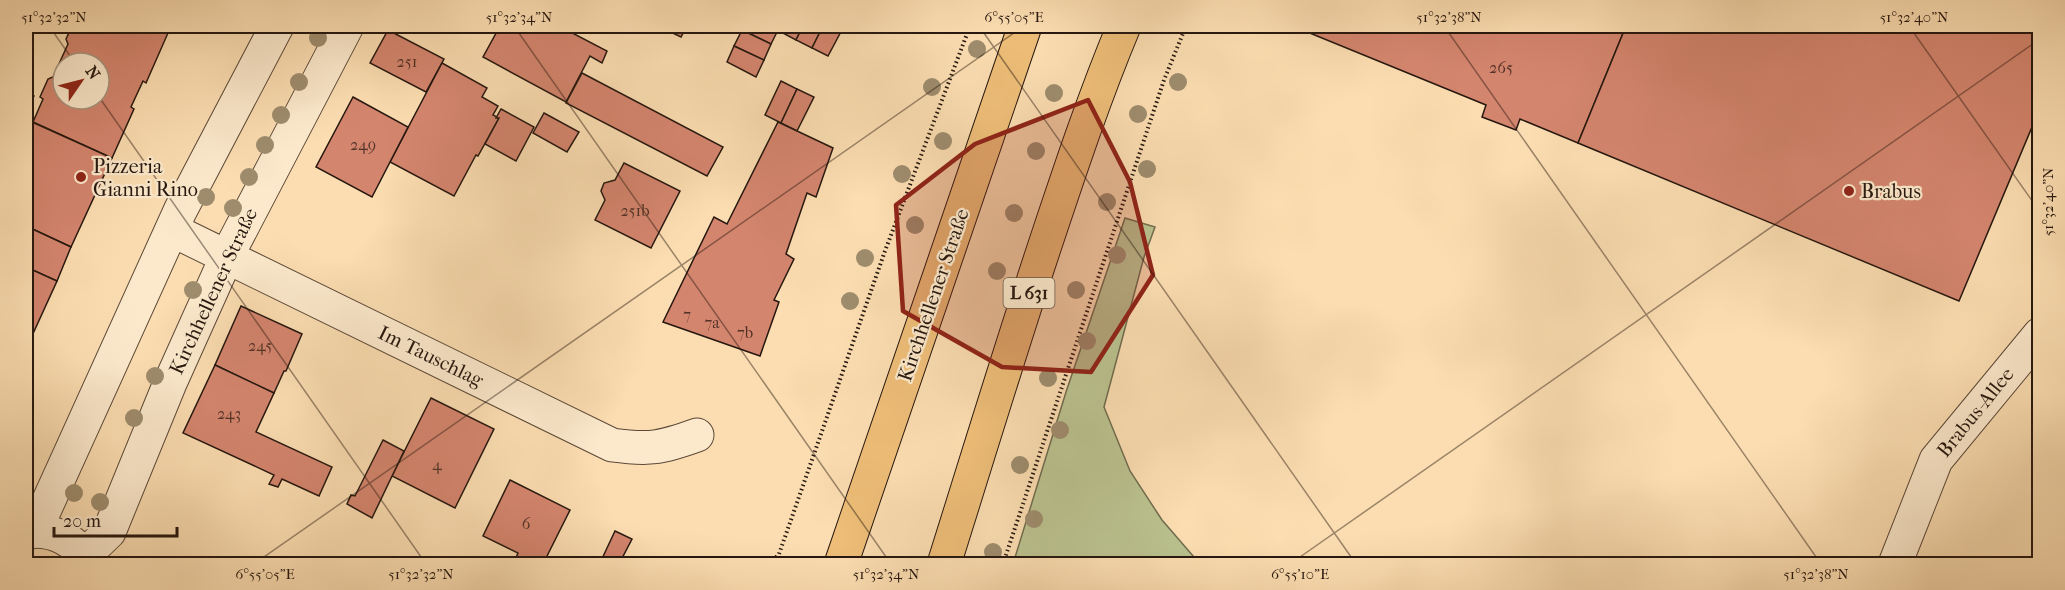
<svg xmlns="http://www.w3.org/2000/svg" width="2065" height="590" font-family="'IM FELL French Canon',serif">
  <rect width="100%" height="100%" fill="#fbddb1"/>
  <filter id="stains"><feTurbulence type="fractalNoise" baseFrequency=".00333" numOctaves="4"/><feColorMatrix values="0 0 0 0 .2 0 0 0 0 .09 0 0 0 0 .02 0 0 0 .5 -.17"/></filter>
  <radialGradient id="worn" r=".72"><stop offset=".6" stop-color="#630" stop-opacity="0"/><stop offset="1" stop-color="#630" stop-opacity=".3"/></radialGradient>
  <g fill="#bac28f" stroke="#706c4f" stroke-width="1.5">
    <path d="M 1125,218 L 1155,227 L 1144,257 L 1104,407 L 1130,471 L 1162,520 L 1200,564 L 1013,564 L 1066,392 Z"/>
    <path d="M 39,558 L 54,564 L 26,564 L 26,560 Z"/>
  </g>
  <g fill="#d4856e" stroke="#26170f" stroke-width="1.5" fill-rule="evenodd">
    <path d="M 72,26 L 151,26 L 168,33 L 146,83 L 143,81 L 131,107 L 134,109 L 112,158 L 33,122 L 43,99 L 40,97 L 48,79 L 53,77 L 68,44 L 66,39 ZM 63,63 L 99,63 L 99,99 L 63,99 Z"/>
    <path d="M 500,26 L 559,26 L 607,51 L 602,63 L 590,56 L 566,102 L 483,57 Z"/>
    <path d="M 658,26 L 687,26 L 681,37 Z"/>
    <path d="M 744,26 L 773,26 L 779,28 L 771,44 L 742,30 Z"/>
    <path d="M 782,26 L 803,26 L 796,40 L 779,31 Z"/>
    <path d="M 803,26 L 823,26 L 812,48 L 796,40 Z"/>
    <path d="M 823,26 L 844,26 L 828,56 L 812,48 Z"/>
    <path d="M 1304,26 L 1626,26 L 1578,143 L 1520,119 L 1516,130 L 1482,117 L 1486,105 L 1300,29 Z"/>
    <path d="M 1626,26 L 2040,26 L 2040,108 L 1959,301 L 1578,143 Z"/>
    <path d="M 388,30 L 444,59 L 426,92 L 370,63 Z"/>
    <path d="M 742,30 L 771,44 L 764,60 L 734,46 Z"/>
    <path d="M 734,46 L 764,60 L 756,77 L 727,62 Z"/>
    <path d="M 442,63 L 487,88 L 482,97 L 498,106 L 493,115 L 499,118 L 478,156 L 476,155 L 454,196 L 390,162 Z"/>
    <path d="M 582,73 L 723,147 L 707,176 L 566,103 Z"/>
    <path d="M 781,81 L 797,89 L 781,123 L 765,115 Z"/>
    <path d="M 797,89 L 814,97 L 797,131 L 781,123 Z"/>
    <path d="M 26,91 L 34,96 L 26,109 Z"/>
    <path d="M 353,97 L 408,127 L 372,197 L 316,167 Z"/>
    <path d="M 501,109 L 534,127 L 516,161 L 485,144 L 499,118 L 496,118 Z"/>
    <path d="M 544,113 L 579,132 L 567,152 L 533,133 Z"/>
    <path d="M 32,122 L 112,158 L 71,247 L 26,226 L 26,137 Z"/>
    <path d="M 778,122 L 833,148 L 816,197 L 807,193 L 786,254 L 794,259 L 774,300 L 779,302 L 760,356 L 663,322 L 714,217 L 727,224 Z"/>
    <path d="M 624,163 L 680,191 L 651,248 L 595,220 L 605,200 L 601,191 L 604,183 L 615,180 Z"/>
    <path d="M 26,226 L 71,247 L 57,281 L 26,267 Z"/>
    <path d="M 26,267 L 57,281 L 26,349 Z"/>
    <path d="M 241,306 L 302,334 L 286,371 L 284,371 L 274,393 L 215,365 Z"/>
    <path d="M 215,365 L 274,393 L 256,432 L 332,467 L 319,496 L 282,479 L 278,487 L 269,484 L 274,475 L 183,433 Z"/>
    <path d="M 431,398 L 494,429 L 455,508 L 392,476 Z"/>
    <path d="M 383,440 L 404,451 L 372,518 L 347,504 L 351,495 L 355,496 Z"/>
    <path d="M 510,480 L 570,510 L 543,564 L 513,564 L 518,553 L 483,536 Z"/>
    <path d="M 615,531 L 632,539 L 619,564 L 603,564 L 600,563 Z"/>
  </g>
  <g fill="none" stroke-linecap="round" stroke-linejoin="round">
    <g stroke="#5b4838" stroke-width="35">
      <g id="minor">
        <path d="M 172,230 L 612,445 C 650,450 661,448 697,435"/>
        <path d="M 35,531 L 180,211 L 277,26"/>
        <path d="M 26,532 C 52,528 77,540 89,564"/>
        <path d="M 84,556 L 109,532 L 170,383 L 227,256 L 347,26"/>
        <path d="M 1895,564 L 1936,460 L 2040,334"/>
      </g>
    </g>
    <g stroke="#26170f" stroke-width="35">
      <g id="major">
        <path d="M 841,564 L 1025,26"/>
        <path d="M 944,564 C 978,456 1011,347 1047,239 C 1071,167 1095,95 1124,26"/>
      </g>
    </g>
    <g stroke="#26170f" stroke-width="4" stroke-dasharray="1.5 3" stroke-linecap="butt">
      <path d="M 770,564 L 779,554 L 885,251 L 970,26"/>
      <path d="M 1003,564 L 1164,80 L 1186,26"/>
    </g>
    <use href="#minor" stroke="#fce9cc" stroke-width="33"/>
    <use href="#major" stroke="#eebe78" stroke-width="33"/>
  </g>
  <g fill="#9e8c6d">
    <circle cx="318" cy="38" r="9"/>
    <circle cx="977" cy="49" r="9"/>
    <circle cx="299" cy="82" r="9"/>
    <circle cx="1178" cy="82" r="9"/>
    <circle cx="932" cy="87" r="9"/>
    <circle cx="1054" cy="93" r="9"/>
    <circle cx="1138" cy="114" r="9"/>
    <circle cx="281" cy="115" r="9"/>
    <circle cx="943" cy="141" r="9"/>
    <circle cx="265" cy="145" r="9"/>
    <circle cx="1036" cy="151" r="9"/>
    <circle cx="1147" cy="169" r="9"/>
    <circle cx="902" cy="174" r="9"/>
    <circle cx="249" cy="177" r="9"/>
    <circle cx="206" cy="197" r="9"/>
    <circle cx="1107" cy="202" r="9"/>
    <circle cx="233" cy="208" r="9"/>
    <circle cx="1014" cy="213" r="9"/>
    <circle cx="915" cy="225" r="9"/>
    <circle cx="1117" cy="255" r="9"/>
    <circle cx="865" cy="258" r="9"/>
    <circle cx="997" cy="271" r="9"/>
    <circle cx="193" cy="290" r="9"/>
    <circle cx="1076" cy="290" r="9"/>
    <circle cx="850" cy="301" r="9"/>
    <circle cx="1087" cy="341" r="9"/>
    <circle cx="155" cy="376" r="9"/>
    <circle cx="1048" cy="378" r="9"/>
    <circle cx="134" cy="418" r="9"/>
    <circle cx="1060" cy="430" r="9"/>
    <circle cx="1020" cy="465" r="9"/>
    <circle cx="74" cy="493" r="9"/>
    <circle cx="100" cy="502" r="9"/>
    <circle cx="1034" cy="519" r="9"/>
    <circle cx="993" cy="552" r="9"/>
  </g>
  <path fill="#8f2418" fill-opacity="0.2" stroke="#8f2418" stroke-width="4.5" stroke-linejoin="round" d="M 1088,100 L 1130,182 L 1153,275 L 1091,372 L 1002,367 L 903,311 L 896,205 L 975,144 Z"/>
  <path fill="none" stroke="#26170f" stroke-width="1.5" stroke-opacity="0.45" d="M 49,26 L 75,63M 514,26 L 891,564M 979,26 L 1356,564M 1444,26 L 1821,564M 1909,26 L 2040,212M 99,97 L 426,564M 254,564 L 1024,26M 1290,564 L 2040,39"/>
  <g fill="#8f2418" stroke="#fce9cc" stroke-width="2">
    <circle cx="81" cy="177" r="6"/>
    <circle cx="1849" cy="191" r="6"/>
  </g>
  <g text-anchor="middle" stroke-width="4.5" stroke-linejoin="round" paint-order="stroke">
    <g font-size="16" fill="#523227">
      <text x="407" y="67">251</text>
      <text x="1501" y="73">265</text>
      <text x="363" y="150">249</text>
      <text x="635" y="216">251b</text>
      <text x="687" y="320">7</text>
      <text x="712" y="328">7a</text>
      <text x="745" y="338">7b</text>
      <text x="260" y="351">245</text>
      <text x="229" y="419">243</text>
      <text x="437" y="470">4</text>
      <text x="526" y="529">6</text>
    </g>
    <rect fill="#fce9cc" stroke="#665648" stroke-width="1.5" x="1003.5" y="278" width="51" height="30" rx="4.5"/>
    <g font-size="18" font-weight="bold" fill="#26170f">
      <text x="1029" y="299">L 631</text>
    </g>
    <g font-size="20" fill="#26170f" stroke="#fce9cc" text-anchor="start">
      <text x="93" y="173">Pizzeria<tspan x="93" dy="23">Gianni Rino</tspan></text>
      <text x="1861" y="198">Brabus</text>
    </g>
    <g font-size="20" fill="#26170f" stroke="#fce9cc">
      <text transform="translate(213 291) rotate(-65)" y="7">Kirchhellener Straße</text>
      <text transform="translate(933 295) rotate(-71)" y="7">Kirchhellener Straße</text>
      <text transform="translate(431 356) rotate(26)" y="7">Im Tauschlag</text>
      <text transform="translate(1975 412) rotate(-51)" y="7">Brabus-Allee</text>
    </g>
  </g>
  <rect width="2065" height="590" fill="none" stroke="#fbddb1" stroke-width="66"/>
  <g transform="translate(81 81) rotate(55)"><circle r="28" fill="#fce9cc" stroke="#a69580" stroke-width="1.5"/>
  <path d="M0-4.5L10 22L0 15L-10 22Z" fill="#8f2418"/>
  <text y="-9" font-size="16" font-weight="bold" text-anchor="middle" fill="#26170f">N</text>
  </g>
  <path d="M54 527v9h123v-9" fill="none" stroke="#26170f" stroke-width="3"/>
  <text x="63" y="527" font-size="18" fill="#26170f" stroke="#fce9cc" stroke-width="4.5" paint-order="stroke">20 m</text>
  <rect x="33" y="33" width="1999" height="524" fill="none" stroke="#26170f" stroke-width="2"/>
  <g font-size="15" text-anchor="middle" fill="#26170f">
    <text x="54" y="22">51°32'32"N</text>
    <text x="519" y="22">51°32'34"N</text>
    <text x="1014" y="22">6°55'05"E</text>
    <text x="1449" y="22">51°32'38"N</text>
    <text x="1914" y="22">51°32'40"N</text>
    <text transform="translate(2048 202) rotate(-90)" y="5">51°32'40"N</text>
    <text x="265" y="579">6°55'05"E</text>
    <text x="421" y="579">51°32'32"N</text>
    <text x="886" y="579">51°32'34"N</text>
    <text x="1300" y="579">6°55'10"E</text>
    <text x="1816" y="579">51°32'38"N</text>
  </g>
  <rect width="100%" height="100%" filter="url(#stains)"/>
  <rect width="100%" height="100%" fill="url(#worn)"/>
</svg>
